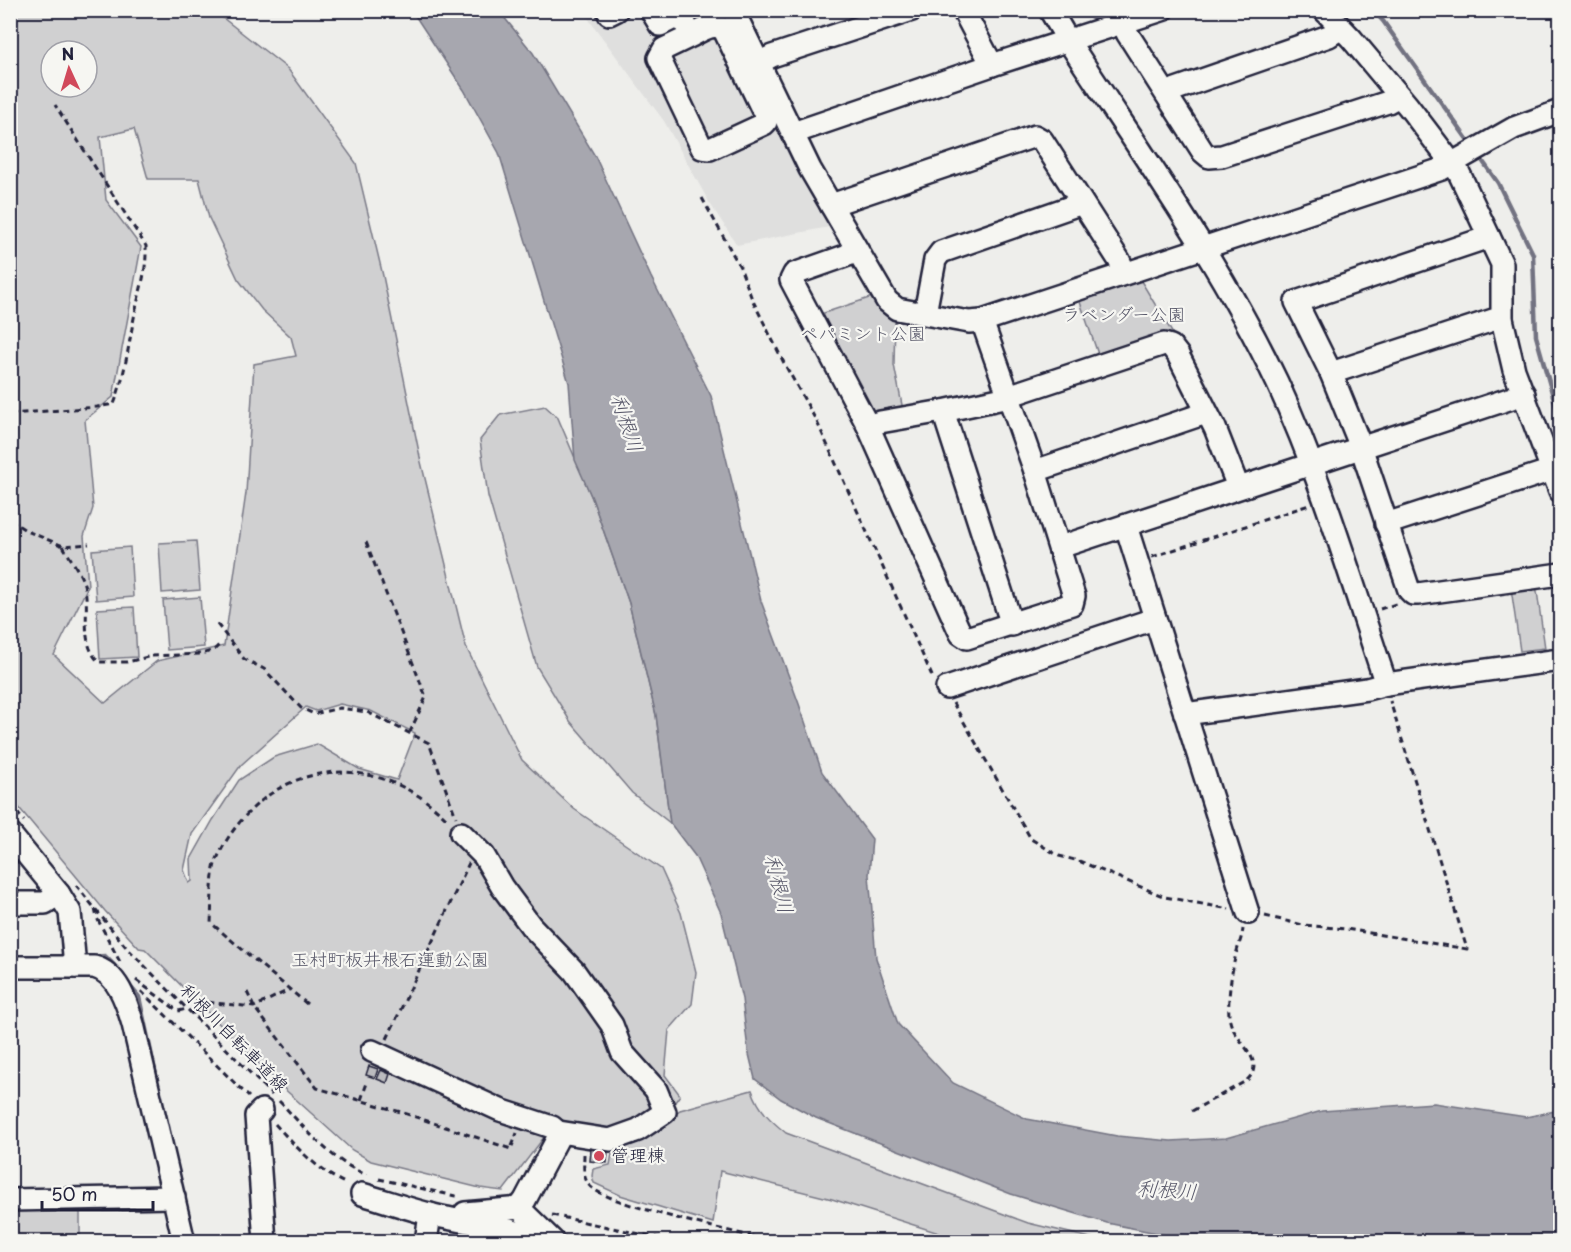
<svg xmlns="http://www.w3.org/2000/svg" width="1571" height="1252" font-family="'Playpen Sans','Klee One',sans-serif">
  <rect width="100%" height="100%" fill="#eeeeeb"/>
  <filter id="ink" filterUnits="userSpaceOnUse"><feTurbulence type="fractalNoise" baseFrequency=".0167" numOctaves="2"/><feDisplacementMap in="SourceGraphic" scale="12" xChannelSelector="R" yChannelSelector="G"/><feConvolveMatrix kernelMatrix="1 2 1 2 8 2 1 2 1" color-interpolation-filters="sRGB"/></filter>
  <g filter="url(#ink)">
    <path fill="#dfdfde" d="M 601,11 L 661,11 L 671,31 L 695,21 L 697,15 L 705,11 L 726,11 L 829,227 L 737,245 L 709,202 L 664,121 L 587,17 Z"/>
    <g fill="#d0d0d1" stroke="#797986" stroke-width="1.5" fill-rule="evenodd">
      <path d="M 10,11 L 214,11 L 288,69 L 356,163 L 383,276 L 421,462 L 466,647 L 522,760 L 574,809 L 661,869 L 681,913 L 696,972 L 692,1004 L 669,1030 L 665,1075 L 680,1095 L 668,1112 L 641,1132 L 545,1136 L 503,1191 L 480,1188 L 371,1161 L 352,1150 L 280,1085 L 145,949 L 139,948 L 105,911 L 11,798 ZM 51,51 L 87,51 L 87,87 L 51,87 ZM 134,129 L 148,179 L 199,179 L 209,218 L 238,279 L 262,310 L 291,337 L 296,356 L 254,364 L 246,493 L 224,646 L 157,661 L 105,703 L 54,655 L 88,586 L 84,536 L 93,508 L 85,420 L 113,397 L 141,247 L 106,200 L 100,137 ZM 340,704 L 371,711 L 415,733 L 397,780 L 359,769 L 317,744 L 274,757 L 239,780 L 213,820 L 191,859 L 192,881 L 189,883 L 184,870 L 192,834 L 241,765 L 306,707 L 316,711 Z"/>
      <path d="M 1138,276 L 1173,334 L 1099,357 L 1078,296 Z"/>
      <path d="M 875,296 L 895,315 L 894,365 L 903,410 L 878,415 L 870,412 L 818,315 Z"/>
      <path d="M 545,406 L 558,418 L 592,498 L 629,603 L 656,715 L 670,823 L 632,793 L 570,721 L 537,667 L 488,496 L 480,440 L 500,415 Z"/>
      <path d="M 196,541 L 200,590 L 162,593 L 159,543 Z"/>
      <path d="M 130,547 L 133,597 L 96,600 L 92,550 Z"/>
      <path d="M 1536,584 L 1545,648 L 1520,651 L 1511,588 Z"/>
      <path d="M 200,597 L 204,647 L 167,650 L 163,600 Z"/>
      <path d="M 134,607 L 137,657 L 100,659 L 97,609 Z"/>
      <path d="M 752,1090 C 759,1110 770,1120 786,1133 L 1028,1223 L 1103,1241 L 938,1241 L 939,1233 L 832,1199 L 720,1171 L 713,1223 L 620,1195 L 594,1183 L 592,1176 L 593,1169 L 610,1165 L 613,1148 L 649,1134 L 680,1110 Z"/>
      <path d="M 80,1204 L 80,1241 L 11,1241 L 10,1206 Z"/>
    </g>
    <path fill="#a7a7af" stroke="#727281" stroke-width="1.5" d="M 412,11 L 499,11 L 533,53 L 595,156 L 651,277 L 711,396 L 761,601 L 799,704 L 822,772 L 872,839 L 869,875 L 876,958 L 898,1024 L 953,1083 L 1027,1119 L 1117,1136 L 1171,1141 L 1226,1138 L 1322,1111 L 1434,1103 L 1526,1117 L 1560,1110 L 1560,1241 L 1196,1241 L 1107,1223 L 1011,1194 L 816,1118 L 781,1099 L 755,1079 L 748,1050 L 742,999 L 721,913 L 695,856 L 670,823 L 656,715 L 629,603 L 592,498 L 575,460 L 569,383 L 499,153 L 464,90 Z"/>
    <g fill="none" stroke-linecap="round" stroke-linejoin="round">
      <g stroke="#727281" stroke-width="4.5">
        <path d="M 1373,10 L 1383,21 L 1472,146"/>
        <path d="M 1479,156 L 1498,183 L 1533,254 L 1536,336 L 1560,421"/>
        <path d="M 88,957 L 105,956 L 114,965"/>
        <path d="M 128,984 L 139,997 L 156,1075"/>
      </g>
    </g>
    <g fill="#bbbbbf" stroke="#22223b" stroke-width="1.5">
      <path d="M 369,1066 L 378,1069 L 375,1078 L 366,1075 Z"/>
      <path d="M 381,1070 L 390,1074 L 387,1083 L 377,1079 Z"/>
      <path d="M 591,1148 L 608,1150 L 607,1163 L 590,1161 Z"/>
    </g>
    <g fill="none" stroke-linecap="round" stroke-linejoin="round">
      <g stroke="#22223b" stroke-width="26">
        <g id="minor">
          <path d="M 651,10 L 660,25 L 690,10"/>
          <path d="M 733,10 L 810,169 L 887,301 L 897,309 L 969,322 L 982,321 L 1442,169 L 1514,128 L 1560,111"/>
          <path d="M 963,10 L 992,65"/>
          <path d="M 1050,10 L 1069,42 C 1141,153 1220,262 1277,382 C 1322,479 1352,583 1386,684"/>
          <path d="M 1324,10 L 1351,38 L 1408,106 L 1459,173 L 1502,264 L 1502,319 L 1514,370 L 1560,491"/>
          <path d="M 609,14 L 617,10"/>
          <path d="M 681,15 L 691,36 L 664,49 L 659,58 L 702,148 L 710,149 L 764,124 L 766,122 L 765,115 L 724,30 C 714,21 701,31 691,36"/>
          <path d="M 1124,23 L 1127,33 L 1203,152 L 1209,157 L 1222,156 L 1388,102 L 1399,96"/>
          <path d="M 759,63 L 772,56 L 912,10"/>
          <path d="M 1167,94 L 1176,89 L 1329,36 L 1341,28"/>
          <path d="M 793,133 L 992,65 L 1162,10"/>
          <path d="M 831,205 L 1035,136 L 1042,140 L 1119,260 L 1125,273"/>
          <path d="M 1489,237 L 1296,302 L 1331,373 L 1361,447 L 1409,590 L 1413,594 L 1418,594 L 1560,574"/>
          <path d="M 857,250 L 848,255 L 794,274 L 791,280 L 868,426 L 958,628 L 961,634 L 967,638 L 1072,604 L 1074,596 L 1035,471 L 982,321"/>
          <path d="M 925,313 L 935,260 L 941,252 L 1082,203"/>
          <path d="M 1331,373 L 1493,320 L 1502,319"/>
          <path d="M 943,411 L 1012,625"/>
          <path d="M 868,426 L 880,422 L 943,411 L 999,399 L 1164,344 L 1171,346 L 1178,355 L 1215,428 L 1238,487"/>
          <path d="M 1035,471 L 1206,413"/>
          <path d="M 1386,524 L 1552,470"/>
          <path d="M 1126,526 L 1248,913"/>
          <path d="M 1060,547 L 1524,394"/>
          <path d="M 947,688 L 1154,619"/>
          <path d="M 1185,714 L 1367,689 L 1386,684 L 1560,660"/>
          <path d="M 461,833 L 484,856 L 502,887 L 531,926 L 574,971 L 612,1025 L 622,1052 L 656,1090 L 665,1112 L 638,1130 L 610,1140 L 559,1132"/>
          <path d="M 10,834 L 59,894 L 70,912 L 75,967"/>
          <path d="M 10,903 L 45,903 L 59,894"/>
          <path d="M 10,967 L 94,967 C 118,973 127,1004 133,1024 L 184,1242"/>
          <path d="M 372,1051 L 500,1110 L 552,1127 L 560,1134 L 525,1200 L 519,1208 L 554,1242"/>
          <path d="M 262,1110 L 256,1116 L 265,1242"/>
          <path d="M 362,1194 C 390,1202 419,1213 447,1218 C 483,1226 507,1225 541,1242"/>
          <path d="M 10,1200 L 174,1197"/>
          <path d="M 465,1213 L 519,1208"/>
          <path d="M 426,1242 L 430,1214"/>
        </g>
      </g>
      <g stroke="#22223b" stroke-width="3" stroke-dasharray="6 4.5" stroke-linecap="butt">
        <path d="M 702,198 L 740,267 L 752,299 L 784,363 L 817,422 L 933,678"/>
        <path d="M 10,414 L 97,407 L 114,404 C 125,376 128,347 134,318 C 139,292 147,273 146,246 L 55,105"/>
        <path d="M 10,520 L 27,531 L 63,546 L 89,544"/>
        <path d="M 366,542 L 426,697 L 410,732"/>
        <path d="M 63,546 C 70,558 80,572 84,584 C 91,609 78,642 99,662 L 127,662 L 152,656 L 202,654 L 214,650 L 219,645"/>
        <path d="M 1152,557 L 1309,505"/>
        <path d="M 1380,609 L 1399,603"/>
        <path d="M 217,624 L 244,659 L 264,669 L 301,708 L 314,714 L 340,708 L 367,712 L 429,743 L 456,817"/>
        <path d="M 953,703 L 1031,839 L 1059,856 L 1079,861 L 1165,897 L 1229,909"/>
        <path d="M 10,804 L 24,821"/>
        <path d="M 76,885 L 126,947 L 272,1095"/>
        <path d="M 95,909 L 97,918 L 120,962"/>
        <path d="M 1265,916 L 1303,925 L 1346,929 L 1467,949 L 1390,701"/>
        <path d="M 136,980 L 178,1011 L 187,1009"/>
        <path d="M 141,991 L 249,1097"/>
        <path d="M 247,992 L 254,1007 L 317,1088 L 401,1112 L 511,1149 L 517,1133"/>
        <path d="M 307,1004 L 211,923 C 212,907 211,878 215,864 C 223,843 235,826 250,811 C 308,752 394,764 449,821"/>
        <path d="M 192,1014 L 205,1002 L 254,1007 L 289,990"/>
        <path d="M 387,1039 L 469,863"/>
        <path d="M 361,1100 L 367,1083"/>
        <path d="M 279,1101 C 306,1129 331,1161 367,1175"/>
        <path d="M 1192,1111 L 1246,1081 C 1269,1061 1235,1043 1230,1021 C 1226,1007 1232,966 1237,951 C 1239,944 1242,937 1243,929"/>
        <path d="M 275,1124 C 296,1147 318,1171 347,1184"/>
        <path d="M 584,1154 C 584,1165 582,1176 589,1185 C 604,1205 745,1234 776,1242"/>
        <path d="M 379,1179 L 460,1197"/>
        <path d="M 552,1215 L 677,1242"/>
      </g>
      <use href="#minor" stroke="#f6f6f2" stroke-width="21"/>
    </g>
  </g>
  <circle fill="#d1495b" stroke="#f6f6f2" stroke-width="2" cx="599" cy="1156" r="6"/>
  <g text-anchor="middle" stroke-width="4.5" stroke-linejoin="round" paint-order="stroke">
    <g font-size="18" fill="#565668" stroke="#f6f6f2">
      <text x="1124" y="321">ラベンダー公園</text>
      <text x="863" y="340">ペパミント公園</text>
      <text x="390" y="966">玉村町板井根石運動公園</text>
    </g>
    <g font-size="18" fill="#22223b" stroke="#f6f6f2">
      <text transform="translate(234 1038) rotate(45)" y="6">利根川自転車道線</text>
    </g>
    <g font-size="18" fill="#22223b" stroke="#f6f6f2" text-anchor="start">
      <text x="611" y="1162">管理棟</text>
    </g>
    <g font-size="20" font-style="italic" fill="#575769" stroke="#f6f6f2">
      <text transform="translate(627 423) rotate(72)" y="7">利根川</text>
      <text transform="translate(779 884) rotate(76)" y="7">利根川</text>
      <text transform="translate(1167 1190) rotate(4)" y="7">利根川</text>
    </g>
  </g>
  <rect width="1571" height="1252" fill="none" stroke="#f6f6f2" stroke-width="36"/>
  <rect x="18" y="18" width="1535" height="1216" fill="none" stroke="#22223b" stroke-width="2" filter="url(#ink)"/>
  <g transform="translate(69 69) rotate(356)"><circle r="28" fill="#f6f6f2" stroke="#a1a1a9" stroke-width="1.5"/>
  <path d="M0-4.5L10 22L0 15L-10 22Z" fill="#d1495b"/>
  <text y="-9" font-size="16" font-weight="bold" text-anchor="middle" fill="#22223b">N</text>
  </g>
  <path d="M42 1201v9h111v-9" fill="none" stroke="#22223b" stroke-width="3"/>
  <text x="51" y="1201" font-size="18" fill="#22223b" stroke="#f6f6f2" stroke-width="4.5" paint-order="stroke">50 m</text>
</svg>
